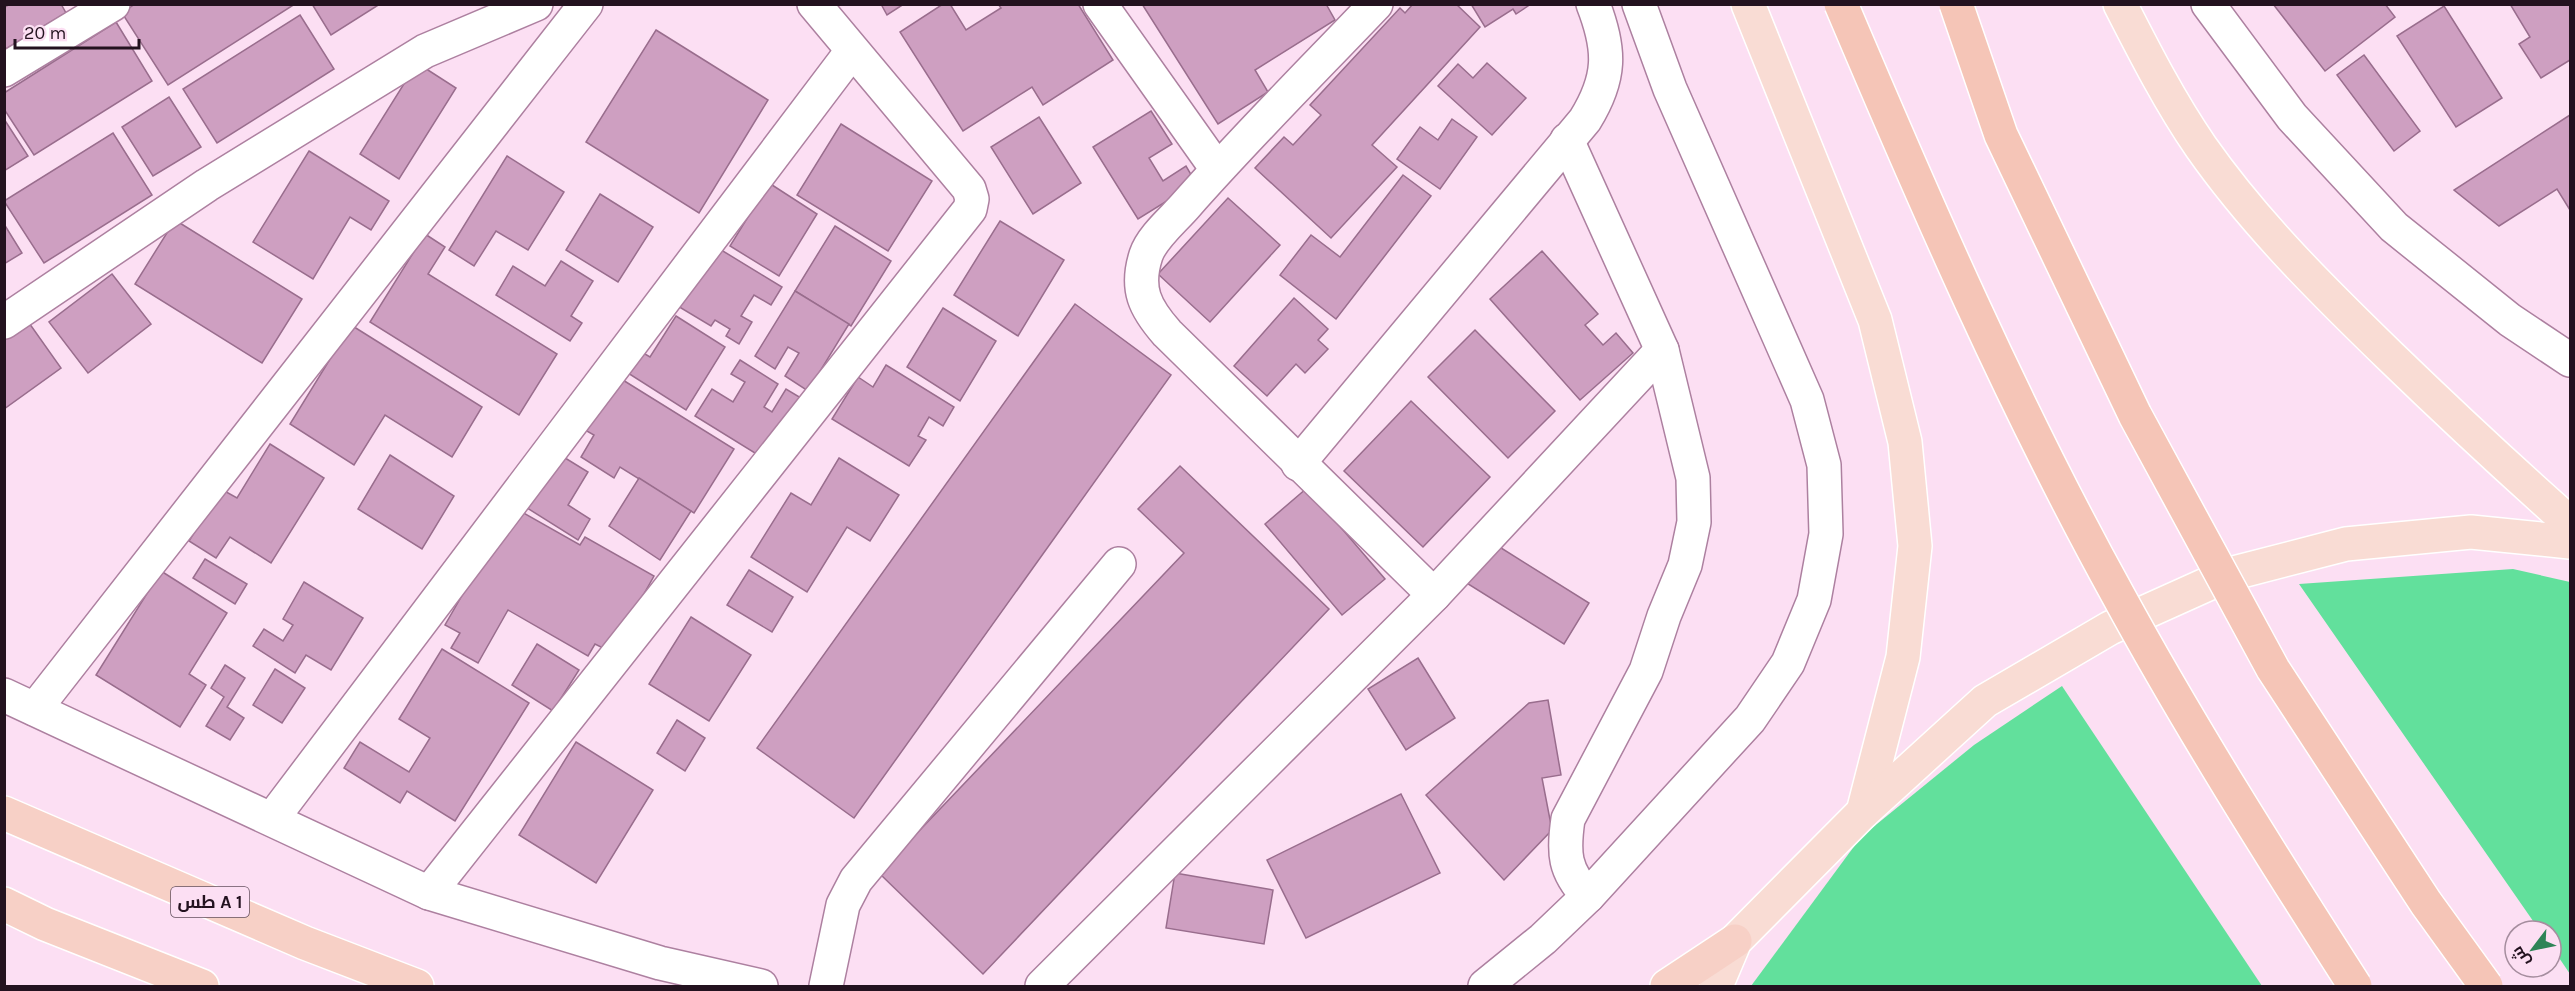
<svg xmlns="http://www.w3.org/2000/svg" width="2575" height="991" font-family="Karla,Cairo,sans-serif">
  <rect width="100%" height="100%" fill="#fcdff3"/>
  <g fill="#62e09c">
    <path d="M 2513,569 L 2570,582 L 2570,974 L 2551,946 L 2551,931 L 2540,931 L 2299,584 Z"/>
    <path d="M 2062,686 L 2262,986 L 1751,986 L 1861,837 L 1974,745 Z"/>
  </g>
  <g fill="#ce9fc1" stroke="#996d8d" stroke-width="1.5">
    <path d="M 10,4 L 61,4 L 66,13 L 4,50 L 4,8 Z"/>
    <path d="M 135,4 L 295,4 L 168,85 L 122,13 Z"/>
    <path d="M 312,4 L 380,4 L 331,35 Z"/>
    <path d="M 881,4 L 904,4 L 887,15 Z"/>
    <path d="M 943,4 L 950,4 L 966,30 L 1001,8 L 998,4 L 1078,4 L 1113,60 L 1043,105 L 1032,87 L 963,131 L 900,32 Z"/>
    <path d="M 1142,4 L 1326,4 L 1335,20 L 1255,70 L 1268,92 L 1218,124 Z"/>
    <path d="M 1413,4 L 1456,4 L 1480,27 L 1372,145 L 1397,167 L 1331,238 L 1255,168 L 1284,137 L 1293,145 L 1321,115 L 1310,105 L 1400,8 L 1405,13 Z"/>
    <path d="M 1471,4 L 1531,4 L 1516,14 L 1513,9 L 1485,27 Z"/>
    <path d="M 2273,4 L 2385,4 L 2395,17 L 2325,71 Z"/>
    <path d="M 2510,4 L 2570,4 L 2570,60 L 2541,78 L 2519,44 L 2530,37 Z"/>
    <path d="M 2444,6 L 2502,98 L 2456,127 L 2397,36 Z"/>
    <path d="M 300,15 L 334,69 L 217,143 L 183,89 Z"/>
    <path d="M 116,22 L 152,81 L 34,155 L 4,109 L 4,93 Z"/>
    <path d="M 656,30 L 768,100 L 699,213 L 586,142 Z"/>
    <path d="M 2364,55 L 2420,131 L 2394,151 L 2337,75 Z"/>
    <path d="M 417,63 L 456,88 L 399,179 L 360,154 Z"/>
    <path d="M 1487,63 L 1526,98 L 1492,135 L 1438,86 L 1458,64 L 1473,78 Z"/>
    <path d="M 169,97 L 201,147 L 153,176 L 122,127 Z"/>
    <path d="M 1151,111 L 1172,144 L 1149,158 L 1163,181 L 1186,166 L 1196,183 L 1138,219 L 1093,147 Z"/>
    <path d="M 2570,115 L 2570,210 L 2557,189 L 2499,226 L 2454,190 Z"/>
    <path d="M 1039,117 L 1081,183 L 1033,214 L 991,147 Z"/>
    <path d="M 4,119 L 28,156 L 4,171 Z"/>
    <path d="M 1452,119 L 1477,137 L 1440,189 L 1397,159 L 1420,127 L 1438,140 Z"/>
    <path d="M 841,124 L 932,181 L 888,251 L 797,195 Z"/>
    <path d="M 113,133 L 152,195 L 44,263 L 4,201 Z"/>
    <path d="M 309,151 L 389,201 L 371,230 L 350,217 L 313,279 L 253,242 Z"/>
    <path d="M 507,156 L 564,192 L 528,250 L 496,231 L 474,266 L 449,250 Z"/>
    <path d="M 1403,175 L 1431,196 L 1336,319 L 1280,275 L 1311,235 L 1340,257 Z"/>
    <path d="M 769,183 L 817,214 L 779,276 L 730,246 Z"/>
    <path d="M 600,194 L 653,227 L 618,282 L 566,250 Z"/>
    <path d="M 1228,198 L 1280,245 L 1210,322 L 1158,274 Z"/>
    <path d="M 175,220 L 302,299 L 262,363 L 135,284 Z"/>
    <path d="M 1000,221 L 1064,260 L 1018,336 L 954,295 Z"/>
    <path d="M 4,224 L 22,253 L 4,264 Z"/>
    <path d="M 835,226 L 891,261 L 851,326 L 795,291 Z"/>
    <path d="M 425,234 L 445,247 L 428,274 L 557,354 L 519,415 L 370,322 Z"/>
    <path d="M 713,245 L 782,287 L 771,305 L 754,295 L 741,316 L 752,322 L 739,344 L 726,336 L 730,329 L 715,320 L 711,326 L 676,305 Z"/>
    <path d="M 1542,251 L 1598,314 L 1585,325 L 1603,345 L 1616,333 L 1633,353 L 1580,400 L 1490,299 Z"/>
    <path d="M 561,261 L 593,281 L 571,316 L 582,323 L 570,341 L 496,295 L 513,266 L 545,286 Z"/>
    <path d="M 112,274 L 151,324 L 88,373 L 49,322 Z"/>
    <path d="M 795,291 L 849,324 L 808,391 L 785,376 L 799,353 L 788,347 L 775,369 L 755,356 Z"/>
    <path d="M 1294,298 L 1328,329 L 1318,340 L 1328,349 L 1305,373 L 1296,364 L 1267,396 L 1234,366 Z"/>
    <path d="M 1075,304 L 1171,375 L 854,818 L 757,748 Z"/>
    <path d="M 943,308 L 996,341 L 960,401 L 907,367 Z"/>
    <path d="M 22,313 L 61,368 L 4,409 L 4,325 Z"/>
    <path d="M 676,316 L 725,347 L 686,410 L 620,368 L 633,347 L 650,357 Z"/>
    <path d="M 351,325 L 482,407 L 452,457 L 385,415 L 354,465 L 290,424 Z"/>
    <path d="M 1475,330 L 1555,411 L 1508,458 L 1428,377 Z"/>
    <path d="M 740,360 L 778,384 L 764,407 L 772,412 L 786,389 L 801,398 L 763,458 L 695,416 L 712,389 L 733,402 L 745,382 L 731,374 Z"/>
    <path d="M 886,365 L 954,407 L 943,426 L 929,417 L 918,436 L 926,440 L 909,466 L 832,419 L 858,377 L 873,387 Z"/>
    <path d="M 618,377 L 734,449 L 694,513 L 620,467 L 614,478 L 581,457 L 594,435 L 585,430 Z"/>
    <path d="M 1411,401 L 1490,477 L 1423,547 L 1344,471 Z"/>
    <path d="M 270,444 L 324,478 L 271,563 L 230,537 L 216,558 L 189,541 L 221,489 L 237,498 Z"/>
    <path d="M 557,453 L 588,472 L 568,505 L 590,519 L 578,540 L 524,506 Z"/>
    <path d="M 390,455 L 454,496 L 422,549 L 358,509 Z"/>
    <path d="M 839,458 L 899,495 L 870,541 L 847,527 L 807,592 L 751,557 L 791,493 L 811,505 Z"/>
    <path d="M 1180,466 L 1329,609 L 983,974 L 879,873 L 1184,553 L 1138,509 Z"/>
    <path d="M 639,478 L 691,511 L 660,560 L 609,526 Z"/>
    <path d="M 1307,488 L 1385,579 L 1342,615 L 1265,524 Z"/>
    <path d="M 513,507 L 580,545 L 585,537 L 654,576 L 611,652 L 595,644 L 588,656 L 508,610 L 478,663 L 451,648 L 460,633 L 445,625 Z"/>
    <path d="M 1490,541 L 1589,603 L 1564,644 L 1465,582 Z"/>
    <path d="M 205,559 L 247,584 L 235,604 L 193,578 Z"/>
    <path d="M 749,570 L 793,597 L 772,632 L 727,605 Z"/>
    <path d="M 161,571 L 227,613 L 189,674 L 206,685 L 180,727 L 96,675 Z"/>
    <path d="M 304,582 L 363,618 L 331,670 L 306,655 L 295,673 L 253,646 L 264,629 L 283,641 L 293,625 L 283,619 Z"/>
    <path d="M 691,617 L 751,655 L 709,721 L 649,684 Z"/>
    <path d="M 537,644 L 579,670 L 553,711 L 512,685 Z"/>
    <path d="M 442,649 L 529,703 L 455,821 L 407,791 L 400,803 L 344,768 L 360,742 L 409,772 L 430,738 L 399,719 Z"/>
    <path d="M 1418,658 L 1455,718 L 1406,750 L 1368,689 Z"/>
    <path d="M 225,665 L 245,678 L 227,707 L 244,718 L 230,740 L 206,726 L 224,697 L 211,688 Z"/>
    <path d="M 275,669 L 305,688 L 282,723 L 253,705 Z"/>
    <path d="M 1548,700 L 1561,775 L 1542,778 L 1552,830 L 1504,880 L 1426,795 L 1529,703 Z"/>
    <path d="M 677,720 L 705,738 L 685,771 L 657,753 Z"/>
    <path d="M 576,742 L 653,790 L 596,883 L 519,835 Z"/>
    <path d="M 1401,794 L 1440,873 L 1306,938 L 1267,860 Z"/>
    <path d="M 1175,873 L 1273,890 L 1264,944 L 1166,928 Z"/>
  </g>
  <g fill="none" stroke-linecap="round" stroke-linejoin="round">
    <g stroke="#ad80a0" stroke-width="36">
      <g id="minor">
        <path d="M 1100,4 L 1217,169"/>
        <path d="M 1376,4 C 1312,71 1247,136 1186,205 C 1174,219 1152,237 1146,255 C 1135,289 1145,308 1167,333 L 1434,595"/>
        <path d="M 4,70 L 113,4"/>
        <path d="M 1567,140 L 1662,350 L 1693,478 L 1694,522 L 1685,565 L 1664,616 L 1646,671 L 1568,819 C 1563,853 1564,871 1588,896"/>
        <path d="M 4,322 L 207,185 L 425,51 L 536,4"/>
        <path d="M 1298,464 L 1585,120 C 1611,78 1611,50 1593,4"/>
        <path d="M 4,695 L 429,893 L 660,963 L 761,986"/>
        <path d="M 35,709 L 586,4"/>
        <path d="M 272,819 L 852,51"/>
        <path d="M 429,893 L 970,209 L 972,199 L 969,189 L 814,4"/>
        <path d="M 826,986 L 843,905 L 856,880 L 1119,564"/>
        <path d="M 1042,986 L 1434,595 L 1662,350"/>
        <path d="M 1485,986 L 1543,939 L 1588,896 L 1750,719 L 1788,663 L 1814,600 L 1826,534 L 1824,465 L 1807,400 L 1670,89 L 1639,4"/>
      </g>
    </g>
    <g stroke="#ad80a0" stroke-width="36">
      <path id="tertiary" d="M 2208,4 L 2292,117 L 2394,227 L 2510,320 L 2570,360"/>
    </g>
    <g stroke="#fff" stroke-width="36">
      <g id="primary">
        <path d="M 1748,4 L 1875,320 L 1905,442 L 1915,546 L 1903,657 L 1863,812"/>
        <path d="M 2120,4 C 2145,53 2170,102 2201,147 C 2255,224 2323,291 2390,356 C 2449,413 2509,469 2570,523"/>
        <path d="M 1716,986 L 1735,941 L 1863,812 L 1985,701 L 2110,628 L 2230,574 L 2346,544 L 2471,532 L 2570,542"/>
      </g>
    </g>
    <g stroke="#fff" stroke-width="36">
      <g id="trunk">
        <path d="M 4,813 L 305,943 L 417,986"/>
        <path d="M 4,904 L 45,924 L 202,986"/>
        <path d="M 1667,986 L 1735,941"/>
      </g>
    </g>
    <use href="#minor" stroke="#fff" stroke-width="33"/>
    <use href="#tertiary" stroke="#fff" stroke-width="33"/>
    <use href="#primary" stroke="#f9dcd4" stroke-width="33"/>
    <use href="#trunk" stroke="#f7d0c6" stroke-width="33"/>
    <g stroke="#fff" stroke-width="36" stroke-linecap="butt">
      <g id="motorway-bridge">
        <path d="M 1841,4 C 1926,205 2013,405 2118,595 C 2191,729 2273,858 2355,986"/>
        <path d="M 1956,4 L 2001,135 L 2135,415 L 2273,669 L 2426,903 L 2486,986"/>
      </g>
    </g>
    <use href="#motorway-bridge" stroke="#f5c5b7" stroke-width="33"/>
  </g>
  <g text-anchor="middle" stroke-width="6" stroke-linejoin="round" paint-order="stroke">
    <rect fill="#fcdff3" stroke="#64505f" stroke-width="1.5" x="171" y="887" width="78" height="30" rx="4.5"/>
    <g font-size="18" font-weight="bold" fill="#23121f">
      <text x="210" y="908">طس A 1</text>
    </g>
  </g>
  <rect width="2575" height="991" fill="none" stroke="#23121f" stroke-width="12"/>
  <g transform="translate(2533 949) rotate(238)"><circle r="28" fill="#fcdff3" stroke="#a58d9e" stroke-width="1.5"/>
  <path d="M0-4.5L10 22L0 15L-10 22Z" fill="#2e8457"/>
  <text y="-9" font-size="16" font-weight="bold" text-anchor="middle" fill="#23121f">ش</text>
  </g>
  <path d="M15 39v9h124v-9" fill="none" stroke="#23121f" stroke-width="3"/>
  <text x="24" y="39" font-size="18" fill="#23121f" stroke="#fcdff3" stroke-width="4.5" paint-order="stroke">20 m</text>
</svg>
